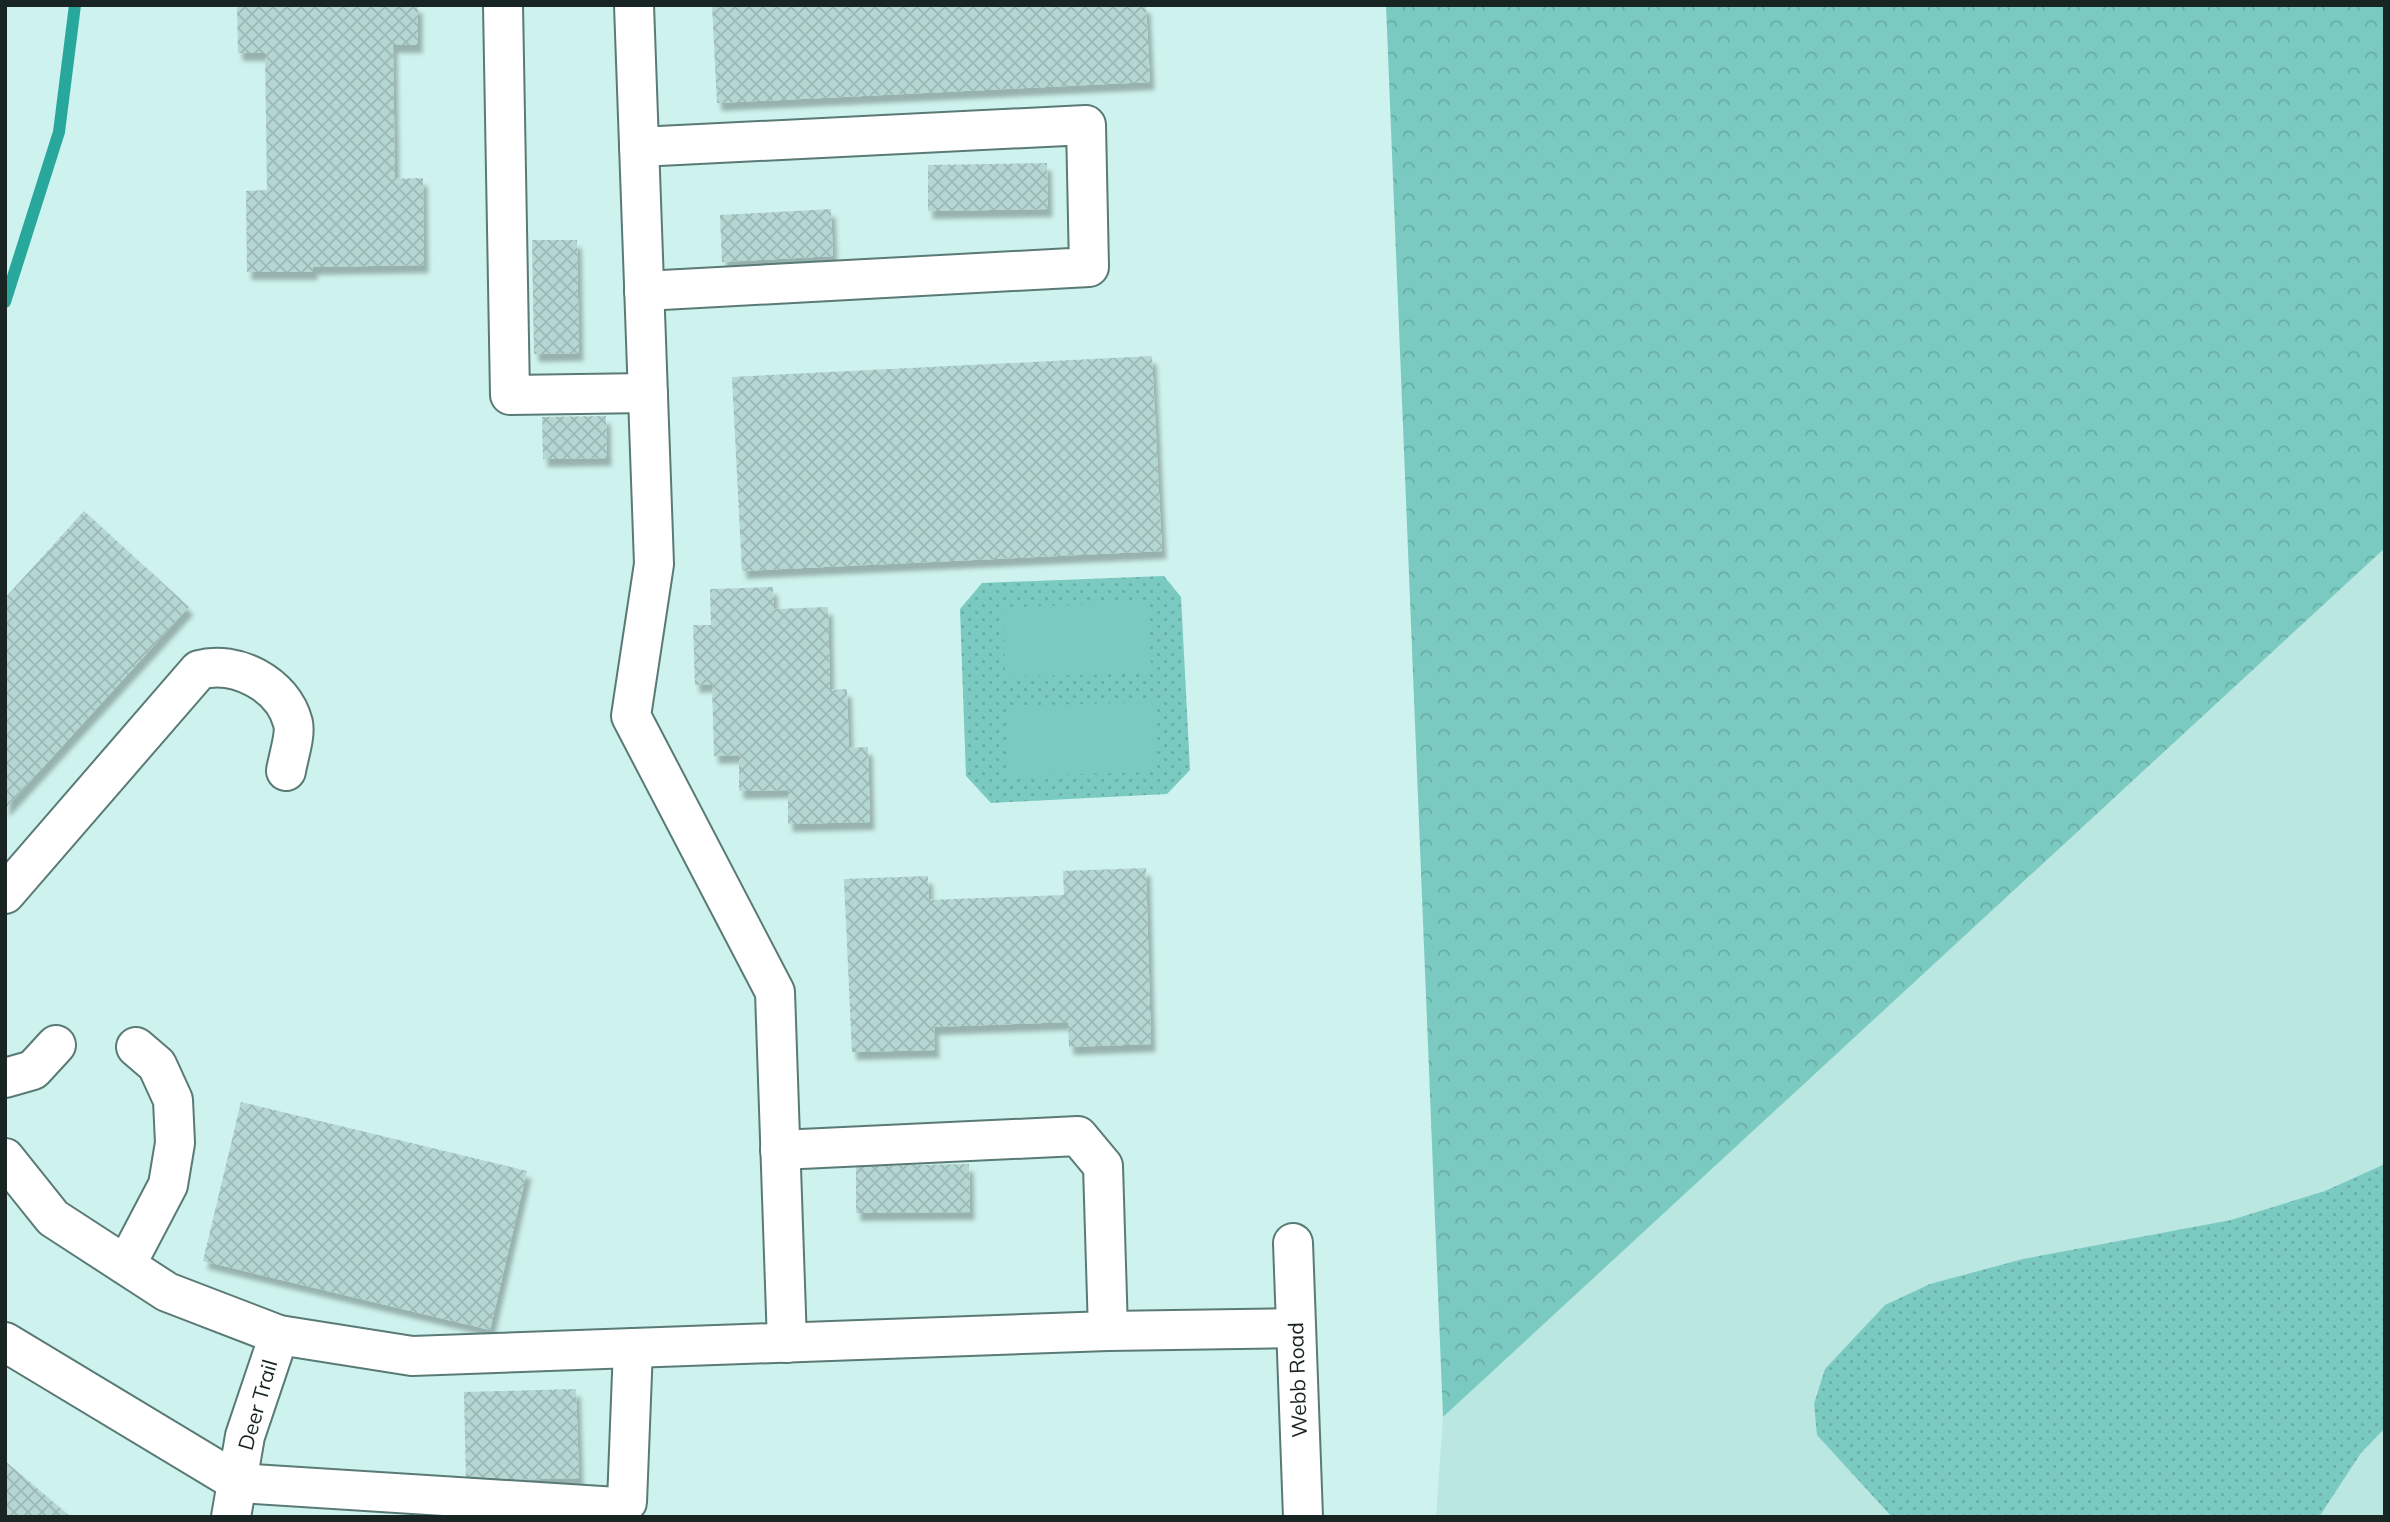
<svg xmlns="http://www.w3.org/2000/svg" width="2390" height="1522" font-family="Mulish,sans-serif">
  <defs>
    <pattern id="green-dots" width="8" height="8" patternUnits="userSpaceOnUse" patternTransform="scale(1.75)"><rect width="8" height="8" fill="#7acac1"/><path d="M2 2h.1M6 6h.1" fill="none" stroke="#69ada6" stroke-width="1.8" stroke-linecap="round"/></pattern>
    <pattern id="forest-crowns" width="20" height="18" patternUnits="userSpaceOnUse" patternTransform="scale(1.75)"><rect width="20" height="18" fill="#7acac1"/><path d="M2 6a3 3 0 1 1 6 0M12 15a3 3 0 1 1 6 0" fill="none" stroke="#69ada6"/></pattern>
    <pattern id="building-cross-hatch" width="8" height="8" patternUnits="userSpaceOnUse" patternTransform="scale(1.75)"><rect width="8" height="8" fill="#b5d7d3"/><path d="M0 0l8 8M0 8l8-8" fill="none" stroke="#9bb8b5"/></pattern>
    <filter id="shadow"><feDropShadow dx="4.5" dy="8" stdDeviation="2" flood-color="#0004"/></filter>
  </defs>
  <rect width="100%" height="100%" fill="#cef2ed"/>
  <path fill="#bbe7e1" d="M 2385,548 L 2385,1517 L 1436,1517 L 1443,1417 Z"/>
  <g fill="url(#green-dots)">
    <path d="M 1164,576 L 1181,597 L 1190,770 L 1167,794 L 991,803 L 966,776 L 960,609 L 982,583 Z"/>
    <path d="M 2385,1164 L 2385,1428 L 2361,1453 L 2319,1517 L 1892,1517 L 1817,1435 L 1814,1404 L 1825,1369 L 1885,1305 L 1930,1284 L 2023,1259 L 2231,1220 L 2325,1191 Z"/>
  </g>
  <path fill="url(#forest-crowns)" d="M 1386,5 L 2385,5 L 2385,548 L 1443,1417 Z"/>
  <g fill="#7acac1">
    <path d="M 1149,603 L 1151,673 L 1005,677 L 1003,607 Z"/>
    <path d="M 1153,702 L 1155,772 L 1009,776 L 1007,706 Z"/>
  </g>
  <g fill="none" stroke-linecap="round" stroke-linejoin="round">
    <path stroke="#28a79c" stroke-width="12" d="M 5,302 L 59,132 L 75,5"/>
  </g>
  <g fill="url(#building-cross-hatch)" filter="url(#shadow)">
    <path d="M 237,5 L 418,5 L 418,45 L 393,45 L 395,179 L 423,178 L 424,265 L 313,267 L 313,272 L 247,272 L 246,191 L 267,190 L 265,53 L 238,53 Z"/>
    <path d="M 712,5 L 1146,5 L 1150,82 L 717,103 Z"/>
    <path d="M 1047,163 L 1048,209 L 928,211 L 928,165 Z"/>
    <path d="M 831,209 L 833,256 L 722,262 L 720,215 Z"/>
    <path d="M 532,240 L 577,240 L 579,353 L 534,354 Z"/>
    <path d="M 1152,356 L 1162,551 L 742,571 L 732,377 Z"/>
    <path d="M 606,416 L 607,458 L 543,459 L 542,417 Z"/>
    <path d="M 84,511 L 189,607 L 5,809 L 5,598 Z"/>
    <path d="M 773,587 L 774,609 L 828,607 L 830,690 L 847,689 L 849,748 L 868,747 L 870,822 L 788,824 L 788,790 L 739,791 L 739,755 L 714,756 L 712,684 L 695,685 L 693,625 L 711,625 L 710,589 Z"/>
    <path d="M 1146,868 L 1151,1044 L 1069,1047 L 1068,1022 L 934,1027 L 935,1050 L 852,1052 L 844,879 L 928,876 L 929,900 L 1064,895 L 1063,871 Z"/>
    <path d="M 241,1102 L 527,1171 L 490,1330 L 203,1261 Z"/>
    <path d="M 969,1164 L 970,1212 L 856,1213 L 856,1166 Z"/>
    <path d="M 576,1389 L 579,1478 L 466,1481 L 464,1392 Z"/>
    <path d="M 5,1461 L 71,1517 L 5,1517 Z"/>
  </g>
  <g fill="none" stroke-linecap="round" stroke-linejoin="round">
    <g stroke="#5a7a76" stroke-width="42">
      <g id="minor">
        <path d="M 503,5 L 510,395 L 648,393"/>
        <path d="M 634,5 L 654,564 L 631,716 L 775,992 L 787,1343"/>
        <path d="M 639,147 L 1086,125 L 1089,267 L 644,291"/>
        <path d="M 5,894 L 199,670 C 236,660 283,684 293,723 C 296,735 288,758 286,771"/>
        <path d="M 5,1078 L 33,1070 L 56,1045"/>
        <path d="M 780,1150 L 1078,1136 L 1103,1166 L 1108,1331"/>
        <path d="M 5,1158 L 53,1218 L 167,1292 L 279,1335 L 412,1356 L 1108,1331 L 1296,1328"/>
        <path d="M 1293,1243 L 1303,1517"/>
        <path d="M 126,1265 L 168,1185 L 175,1143 L 173,1100 L 157,1065 L 136,1047"/>
        <path d="M 5,1342 L 239,1483 L 617,1507 L 627,1502 L 633,1348"/>
        <path d="M 231,1517 L 245,1436 L 279,1335"/>
      </g>
    </g>
    <use href="#minor" stroke="#fff" stroke-width="38"/>
  </g>
  <g text-anchor="middle" stroke-width="5" stroke-linejoin="round" paint-order="stroke">
    <g font-size="21" fill="#182523" stroke="#fff">
      <text transform="translate(1298 1380) rotate(-92)" y="7">Webb Road</text>
      <text transform="translate(258 1405) rotate(-74)" y="7">Deer Trail</text>
    </g>
  </g>
  <rect width="2390" height="1522" fill="none" stroke="#182523" stroke-width="14"/>
</svg>
